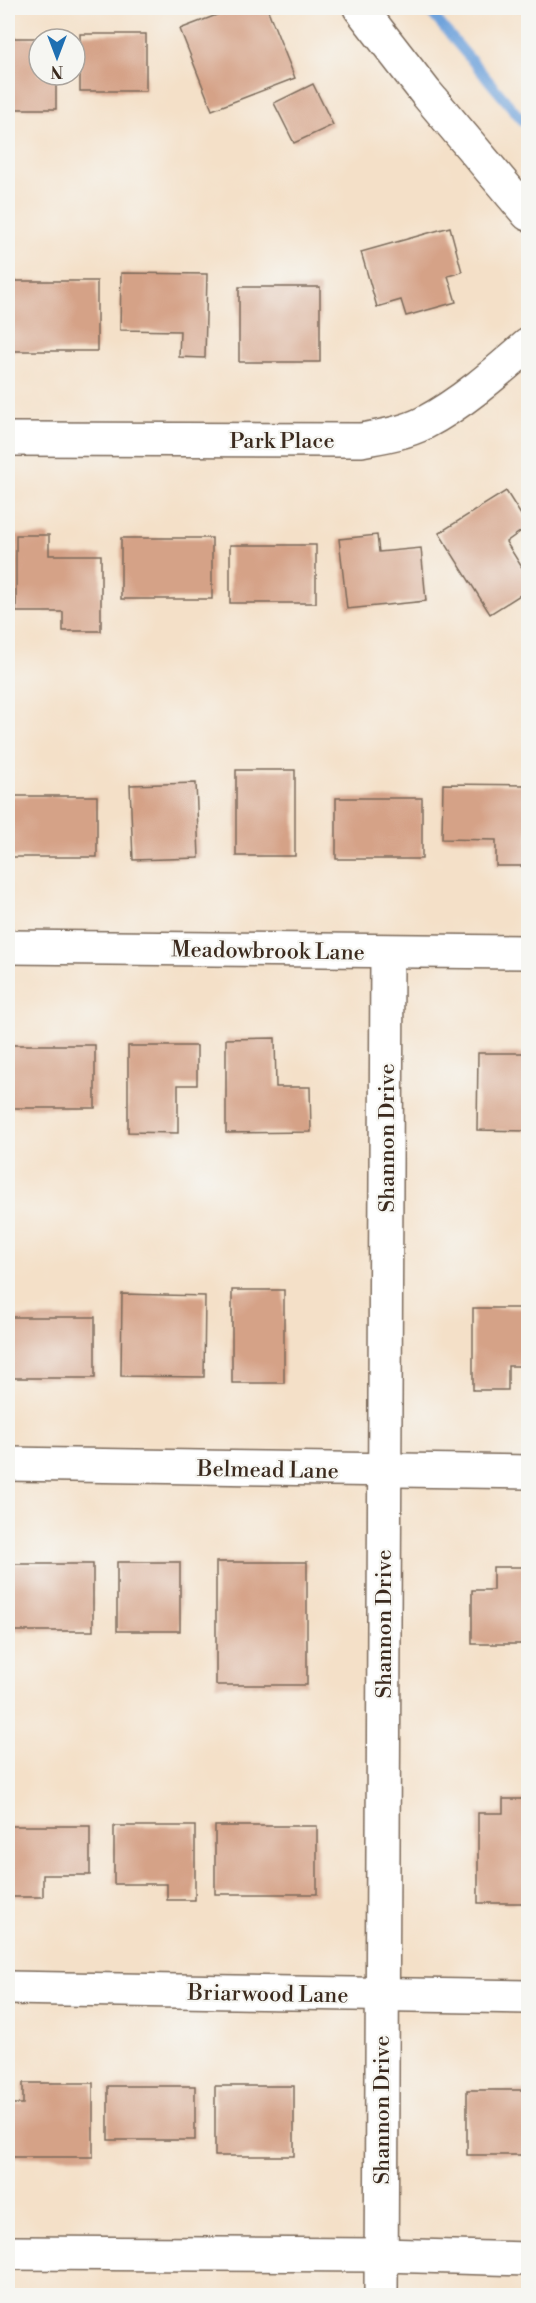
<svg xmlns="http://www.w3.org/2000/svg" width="536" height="2303" font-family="'Libre Bodoni',serif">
  <rect width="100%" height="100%" fill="#f6f6f2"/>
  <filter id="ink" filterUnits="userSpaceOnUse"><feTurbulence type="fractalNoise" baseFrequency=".0167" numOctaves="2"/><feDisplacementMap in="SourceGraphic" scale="12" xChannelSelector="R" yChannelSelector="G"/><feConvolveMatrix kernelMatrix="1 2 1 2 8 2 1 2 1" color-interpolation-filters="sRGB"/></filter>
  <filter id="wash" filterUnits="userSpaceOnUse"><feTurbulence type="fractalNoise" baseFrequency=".008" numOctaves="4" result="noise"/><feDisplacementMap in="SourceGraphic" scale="24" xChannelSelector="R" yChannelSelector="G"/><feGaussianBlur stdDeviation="1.35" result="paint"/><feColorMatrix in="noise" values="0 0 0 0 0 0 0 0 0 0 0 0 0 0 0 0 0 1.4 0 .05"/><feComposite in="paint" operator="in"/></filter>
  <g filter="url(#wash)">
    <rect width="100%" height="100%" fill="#f4e0c8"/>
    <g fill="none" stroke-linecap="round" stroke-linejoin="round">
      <path stroke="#70a3db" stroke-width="10" d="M 427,8 L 528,127"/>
    </g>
    <g id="blocks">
      <g fill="#d5a287">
        <path d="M 235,8 L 267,8 L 295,78 L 212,110 L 180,29 Z"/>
        <rect x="80" y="34" width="66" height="57"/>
        <path d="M 8,38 L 39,38 L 39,75 L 56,75 L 56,109 L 8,109 Z"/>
        <path d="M 313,84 L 333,125 L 294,143 L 274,103 Z"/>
        <path d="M 450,227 L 462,272 L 448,276 L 456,302 L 406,316 L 401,300 L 377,307 L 361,252 Z"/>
        <path d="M 121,273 L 207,274 L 205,358 L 179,357 L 180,331 L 120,330 Z"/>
        <rect x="10" y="281" width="87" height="70"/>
        <rect x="239" y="287" width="81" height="75"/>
        <path d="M 506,491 L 528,526 L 506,542 L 528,577 L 528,590 L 490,614 L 439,533 Z"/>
        <path d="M 16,535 L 49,535 L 49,555 L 101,555 L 101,631 L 63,631 L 63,612 L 16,612 Z"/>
        <path d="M 377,535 L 379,552 L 421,548 L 426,601 L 347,609 L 339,539 Z"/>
        <rect x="121" y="538" width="91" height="61"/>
        <rect x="230" y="545" width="86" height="58"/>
        <rect x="236" y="770" width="59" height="86"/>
        <path d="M 196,783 L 199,858 L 133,860 L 130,785 Z"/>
        <path d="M 443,784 L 528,785 L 528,866 L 496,866 L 496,840 L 442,839 Z"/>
        <rect x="8" y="796" width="89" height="61"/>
        <rect x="336" y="798" width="86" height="61"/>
        <path d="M 275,1038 L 276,1087 L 310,1087 L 311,1132 L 226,1133 L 226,1039 Z"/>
        <rect x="8" y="1045" width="87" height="63"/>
        <path d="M 128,1046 L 197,1046 L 197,1085 L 178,1085 L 178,1133 L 128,1132 Z"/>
        <path d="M 478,1053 L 528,1053 L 528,1131 L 477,1130 Z"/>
        <rect x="232" y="1290" width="52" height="93"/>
        <path d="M 122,1294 L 205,1296 L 204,1377 L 121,1376 Z"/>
        <path d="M 473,1308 L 528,1308 L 528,1366 L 508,1366 L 508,1390 L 473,1390 Z"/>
        <rect x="8" y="1317" width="87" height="61"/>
        <rect x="117" y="1562" width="63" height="69"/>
        <rect x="216" y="1562" width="91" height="123"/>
        <rect x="8" y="1564" width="85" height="67"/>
        <path d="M 493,1567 L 528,1567 L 528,1644 L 472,1644 L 472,1590 L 493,1590 Z"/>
        <path d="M 503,1799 L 528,1799 L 528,1903 L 478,1903 L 478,1813 L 503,1813 Z"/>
        <path d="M 8,1826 L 90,1826 L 90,1875 L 43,1875 L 43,1897 L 8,1897 Z"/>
        <path d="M 114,1826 L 195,1826 L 195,1900 L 167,1900 L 167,1884 L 114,1884 Z"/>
        <rect x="215" y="1826" width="102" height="68"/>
        <path d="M 23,2083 L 93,2083 L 93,2157 L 8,2157 L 8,2104 L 23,2104 Z"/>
        <rect x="108" y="2086" width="87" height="54"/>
        <rect x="215" y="2086" width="79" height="70"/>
        <rect x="467" y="2090" width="61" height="65"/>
      </g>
    </g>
  </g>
  <g filter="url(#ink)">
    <use href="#blocks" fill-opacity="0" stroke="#7c6a5a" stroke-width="1.5"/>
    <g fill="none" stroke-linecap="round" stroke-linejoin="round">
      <g stroke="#7c6a5a" stroke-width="36">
        <g id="minor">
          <path d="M 360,8 L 426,93 L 528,214"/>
          <path d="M 8,439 L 361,440 C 382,436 404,433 424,423 C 462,403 496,373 528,345"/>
          <path d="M 8,947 L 528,952"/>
          <path d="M 8,1464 L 528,1472"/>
          <path d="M 8,1988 L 528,1997"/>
          <path d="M 8,2253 L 381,2255 L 528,2259"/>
          <path d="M 381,2296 L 387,952"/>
        </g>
      </g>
      <use href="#minor" stroke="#fff" stroke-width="33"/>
    </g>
  </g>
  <g text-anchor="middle" stroke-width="4.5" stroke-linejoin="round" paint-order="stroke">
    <g font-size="22" fill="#3b2a1e" stroke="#f6f6f2">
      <text x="282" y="448">Park Place</text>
      <text transform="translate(268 950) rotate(1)" y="8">Meadowbrook Lane</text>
      <text transform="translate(386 1138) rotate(-90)" y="8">Shannon Drive</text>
      <text transform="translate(268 1469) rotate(1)" y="8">Belmead Lane</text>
      <text transform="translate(383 1624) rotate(-90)" y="8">Shannon Drive</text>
      <text transform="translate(268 1993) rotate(1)" y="8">Briarwood Lane</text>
      <text transform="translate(381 2110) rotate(-90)" y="8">Shannon Drive</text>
    </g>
  </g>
  <rect width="536" height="2303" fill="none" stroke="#f6f6f2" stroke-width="30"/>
  <g transform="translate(57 57) rotate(180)"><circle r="28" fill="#f6f6f2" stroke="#aba49d" stroke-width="1.5"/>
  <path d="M0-4.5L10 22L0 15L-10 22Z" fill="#1f6fb2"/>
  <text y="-9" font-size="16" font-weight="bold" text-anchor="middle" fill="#3b2a1e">N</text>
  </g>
</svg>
